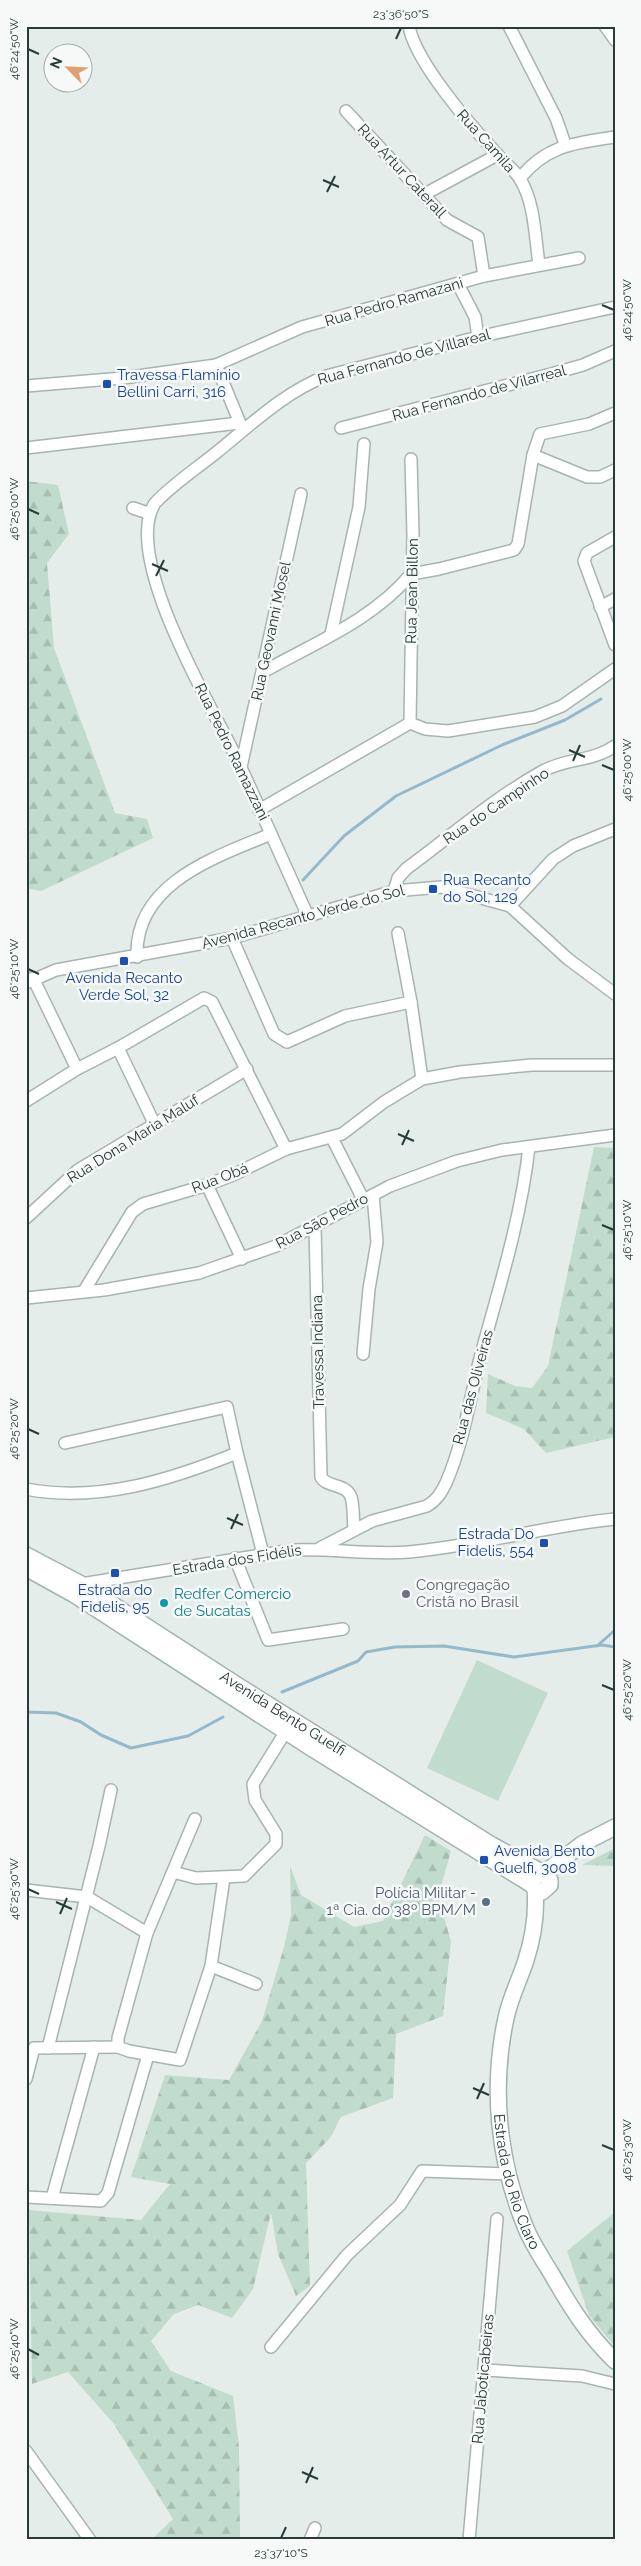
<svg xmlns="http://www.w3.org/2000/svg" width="641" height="2566" font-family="Raleway,sans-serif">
  <defs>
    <pattern id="forest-firs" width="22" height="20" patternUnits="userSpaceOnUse" patternTransform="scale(1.25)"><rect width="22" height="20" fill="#c1dbcc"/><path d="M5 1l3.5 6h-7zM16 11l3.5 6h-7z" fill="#a6bdb0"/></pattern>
  </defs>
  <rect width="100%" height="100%" fill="#e5edeb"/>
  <g fill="url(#forest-firs)">
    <path d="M 26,481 L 58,485 L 69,534 L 47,563 L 54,648 L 115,813 L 147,819 L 153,838 L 41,891 L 26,888 Z"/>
    <path d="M 594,1147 L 615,1148 L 615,1437 L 546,1453 L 524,1429 L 486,1413 L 488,1374 L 515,1386 L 532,1388 L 548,1366 Z"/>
    <path d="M 425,1835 L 451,1851 L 438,1897 L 451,1941 L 443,2016 L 396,2034 L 393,2098 L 341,2117 L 330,2138 L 306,2163 L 310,2286 L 296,2296 L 278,2254 L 271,2213 L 253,2289 L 232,2318 L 198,2305 L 174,2314 L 151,2341 L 171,2371 L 233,2396 L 239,2446 L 240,2540 L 151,2540 L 173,2519 L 114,2424 L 68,2372 L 32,2384 L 29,2210 L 141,2220 L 170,2184 L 131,2177 L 165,2075 L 229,2080 L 262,2021 L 284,1947 L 291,1915 L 290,1866 L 301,1895 L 354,1927 L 383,1921 Z"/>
    <path d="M 615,1848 L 615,1866 L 582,1865 Z"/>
    <path d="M 615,2212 L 615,2347 L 589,2315 L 567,2251 Z"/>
  </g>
  <path fill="#c1dbcc" d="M 477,1660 L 548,1693 L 498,1801 L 427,1768 Z"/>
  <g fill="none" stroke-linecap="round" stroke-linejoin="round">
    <g stroke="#94b9ca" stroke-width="3">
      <path d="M 303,880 L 344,836 L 396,796 L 502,745 L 565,720 L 601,699"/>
      <path d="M 597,1646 L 615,1630"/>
      <path d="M 282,1692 L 358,1661 L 366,1652 L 395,1647 L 444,1646 L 514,1657 L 602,1645 L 615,1647"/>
      <path d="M 26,1712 L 56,1713 L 81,1722 L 101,1735 L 131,1748 L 188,1736 L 223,1717"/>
    </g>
    <g stroke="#a8b4b2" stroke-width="14">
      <g id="street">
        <path d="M 409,26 C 415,62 472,127 497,154 C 504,163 515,170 520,179 C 535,203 535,238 539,264"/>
        <path d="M 509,26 L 556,118 L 565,144"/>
        <path d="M 605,26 L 615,40"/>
        <path d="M 346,111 L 447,220 L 478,237 L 484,276"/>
        <path d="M 520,178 C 547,145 575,143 615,137"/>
        <path d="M 425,194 L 497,155"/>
        <path d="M 458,284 L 475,317 L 478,337"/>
        <path d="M 216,365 L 242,428"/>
        <path d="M 26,386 L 123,378 L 216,365 L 302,327 L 484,276 L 579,258"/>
        <path d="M 341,428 L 551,374 L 583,365 L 615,351"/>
        <path d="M 26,448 L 239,423"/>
        <path d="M 533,455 L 587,477 L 600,477 L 615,470"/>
        <path d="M 133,508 L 148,513"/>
        <path d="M 615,537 L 587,553 L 584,561 L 615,645"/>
        <path d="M 411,574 L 439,569 L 514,550 L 518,544 L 533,455 L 540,434 L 589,424 L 615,413"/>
        <path d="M 600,607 L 615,599"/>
        <path d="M 331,634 L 359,507 L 364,444"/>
        <path d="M 263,672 C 314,643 373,620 411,574"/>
        <path d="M 410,723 L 413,534 L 411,459"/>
        <path d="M 241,767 L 301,494"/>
        <path d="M 259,810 L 410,723 L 425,729 L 448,731 L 535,717 L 562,706 L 615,669"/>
        <path d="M 271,834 L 307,914"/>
        <path d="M 394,891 L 398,878 L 406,869 C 451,836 494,798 543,771 C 566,758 592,762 615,746"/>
        <path d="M 510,906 L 568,959 L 615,994"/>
        <path d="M 398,933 L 411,1002 L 422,1079"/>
        <path d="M 232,938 L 274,1034 L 287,1042 L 345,1016 L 411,1002"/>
        <path d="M 137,957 C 134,883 216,857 271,834 C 258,805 245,775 231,747 C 206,697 122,554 155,503 C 173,484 196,469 217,452 C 252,424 283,393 326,376 L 478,337 L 615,307"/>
        <path d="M 33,978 L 77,1069"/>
        <path d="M 26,983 L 56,970 L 232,938 L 394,891 L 441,887 L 510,906 L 553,859 L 573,846 L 615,829"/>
        <path d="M 118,1048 L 154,1123"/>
        <path d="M 26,1101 L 77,1069 L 118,1048 L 204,998 L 212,1002 L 286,1149"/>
        <path d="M 332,1138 L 363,1199"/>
        <path d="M 207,1185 L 242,1259"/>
        <path d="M 26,1218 L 78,1170 L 247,1069"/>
        <path d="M 315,1227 L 321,1477 C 327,1488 346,1483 351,1497 C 354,1506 353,1519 354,1530"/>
        <path d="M 84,1291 L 132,1212 L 143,1204 L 207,1185 L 233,1175 L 286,1149 L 342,1134 L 384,1102 L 422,1079 L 460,1072 L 532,1065 L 615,1065"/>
        <path d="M 26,1298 L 104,1290 L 199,1273 L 276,1246 L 390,1186 L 457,1161 L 502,1150 L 615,1135"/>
        <path d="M 363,1354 L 369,1289 L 377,1242 L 373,1195"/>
        <path d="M 65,1443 L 227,1407 L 237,1453 L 263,1554"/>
        <path d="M 26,1489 C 98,1503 170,1480 237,1453"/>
        <path d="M 320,1548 L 372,1521 L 427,1506 C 437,1500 441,1493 446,1483 C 463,1444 470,1399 480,1358 C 499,1288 521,1219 529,1147"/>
        <path d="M 235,1558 L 268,1640 L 343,1629"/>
        <path d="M 79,1587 L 81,1584 L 292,1550 C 331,1548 369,1555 409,1552 C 478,1546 545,1526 615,1519"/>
        <path d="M 195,1819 L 147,1933 L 118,2038 L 118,2047 L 129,2051 L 180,2060 L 211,1966 L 224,1878"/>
        <path d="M 173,1872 L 196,1878 L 244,1876 L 276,1844 L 276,1834 L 255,1800 L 253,1784 L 286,1731"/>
        <path d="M 26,1890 L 87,1897 L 147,1933"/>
        <path d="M 211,1966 L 256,1984"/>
        <path d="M 48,2048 L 99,1846 L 111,1790"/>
        <path d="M 26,2079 L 34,2048 L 118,2047"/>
        <path d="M 26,2197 L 101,2201 L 108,2193 L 148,2055"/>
        <path d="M 52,2198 L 94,2047"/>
        <path d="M 271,2347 L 347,2255 L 400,2205 L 422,2171 L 508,2174"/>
        <path d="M 485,2370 L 582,2376 L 615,2384"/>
        <path d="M 26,2451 L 90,2540"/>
        <path d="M 310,2540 L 315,2528"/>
        <path d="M 469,2540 L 497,2219"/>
      </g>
    </g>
    <g stroke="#a2b4b1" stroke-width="18">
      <g id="secondary">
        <path id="s1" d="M 26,1555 L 81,1584 L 234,1683 L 492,1845 L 545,1874 L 550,1880 L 550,1885 L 542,1892 L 537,1891 L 532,1885 L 533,1879 L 540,1874"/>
        <path d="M 26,1568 L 73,1594 L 311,1748 L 532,1885"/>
        <path d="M 543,1874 L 582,1844 L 615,1827"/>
        <path id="s2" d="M 535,1889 C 537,1913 533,1938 526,1960 C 520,1979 510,1998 506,2018 C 491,2087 498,2160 525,2226 C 531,2242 542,2258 551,2273 C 570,2306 587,2334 615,2361"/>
      </g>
    </g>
    <use href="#street" stroke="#fff" stroke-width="11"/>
    <use href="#secondary" stroke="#fff" stroke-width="15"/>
  </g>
  <path fill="none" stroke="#263c3a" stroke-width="2" d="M 396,39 L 401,28M 28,49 L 39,54M 323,180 L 339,187M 327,192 L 335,176M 602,305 L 614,310M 28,509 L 39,514M 152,564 L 168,571M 156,576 L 164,560M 569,750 L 585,757M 573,761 L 580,745M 602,765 L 614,770M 28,969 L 39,974M 398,1134 L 414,1141M 402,1145 L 409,1130M 602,1225 L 614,1230M 28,1429 L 39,1434M 227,1518 L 243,1525M 231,1529 L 238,1514M 602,1685 L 614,1690M 28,1889 L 39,1894M 56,1902 L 72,1909M 60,1914 L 67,1898M 473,2088 L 489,2095M 477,2099 L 484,2083M 602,2145 L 614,2150M 28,2349 L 39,2355M 302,2472 L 318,2479M 306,2483 L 313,2467M 281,2538 L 286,2527"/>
  <g fill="#1a4fb4" stroke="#f6f9f8" stroke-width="2">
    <rect x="102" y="379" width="10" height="10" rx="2.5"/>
    <rect x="428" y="884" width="10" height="10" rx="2.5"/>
    <rect x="119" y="956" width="10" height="10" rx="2.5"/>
    <rect x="539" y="1538" width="10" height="10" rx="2.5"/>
    <rect x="110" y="1568" width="10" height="10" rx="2.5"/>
    <rect x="479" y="1855" width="10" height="10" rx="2.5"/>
  </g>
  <circle fill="#6b7280" stroke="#f6f9f8" stroke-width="2" cx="406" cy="1594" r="5"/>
  <circle fill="#0f9aa8" stroke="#f6f9f8" stroke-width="2" cx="164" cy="1603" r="5"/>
  <circle fill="#5c6f8a" stroke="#f6f9f8" stroke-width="2" cx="486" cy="1902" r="5"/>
  <g text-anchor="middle" stroke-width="5" stroke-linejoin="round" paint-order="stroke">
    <g font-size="15" fill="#263c3a" stroke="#f6f9f8">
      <text transform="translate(486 141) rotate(48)" y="5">Rua Camila</text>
      <text transform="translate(402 171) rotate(47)" y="5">Rua Artur Caterall</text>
      <text transform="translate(394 302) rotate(-16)" y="5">Rua Pedro Ramazani</text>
      <text transform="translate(404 357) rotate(-15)" y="5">Rua Fernando de Villareal</text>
      <text transform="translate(479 393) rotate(-15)" y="5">Rua Fernando de Vilarreal</text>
      <text transform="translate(412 591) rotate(-89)" y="5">Rua Jean Billon</text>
      <text transform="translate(271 631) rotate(-78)" y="5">Rua Geovanni Mosel</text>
      <text transform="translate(232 752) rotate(64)" y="5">Rua Pedro Ramazzani</text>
      <text transform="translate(496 806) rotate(-34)" y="5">Rua do Campinho</text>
      <text transform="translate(303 917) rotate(-15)" y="5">Avenida Recanto Verde do Sol</text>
      <text transform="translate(133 1139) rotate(-32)" y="5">Rua Dona Maria Maluf</text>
      <text transform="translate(220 1178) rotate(-21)" y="5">Rua Obá</text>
      <text transform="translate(322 1221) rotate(-28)" y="5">Rua São Pedro</text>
      <text transform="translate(318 1352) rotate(-91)" y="5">Travessa Indiana</text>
      <text transform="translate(473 1387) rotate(-75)" y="5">Rua das Oliveiras</text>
      <text transform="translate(237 1560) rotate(-9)" y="5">Estrada dos Fidélis</text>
      <text dy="5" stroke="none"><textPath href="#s1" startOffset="302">Avenida Bento Guelfi</textPath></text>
      <text dy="5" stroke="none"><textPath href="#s2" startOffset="300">Estrada do Rio Claro</textPath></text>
      <text transform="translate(483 2379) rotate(-85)" y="5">Rua Jaboticabeiras</text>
    </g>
    <g font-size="15" fill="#164399" stroke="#f6f9f8" text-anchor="start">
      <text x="117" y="380">Travessa Flamínio<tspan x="117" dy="17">Bellini Carri, 316</tspan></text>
      <text x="443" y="885">Rua Recanto<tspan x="443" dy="17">do Sol, 129</tspan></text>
      <text x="124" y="983" text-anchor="middle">Avenida Recanto<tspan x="124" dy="17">Verde Sol, 32</tspan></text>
      <text x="534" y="1539" text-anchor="end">Estrada Do<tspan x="534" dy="17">Fidelis, 554</tspan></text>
      <text x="115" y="1595" text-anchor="middle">Estrada do<tspan x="115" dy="17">Fidelis, 95</tspan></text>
      <text x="494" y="1856">Avenida Bento<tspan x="494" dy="17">Guelfi, 3008</tspan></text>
    </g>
    <g font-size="15" fill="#5b616d" stroke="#f6f9f8" text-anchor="start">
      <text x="416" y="1590">Congregação<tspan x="416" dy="17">Cristã no Brasil</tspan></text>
    </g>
    <g font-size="15" fill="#0d838f" stroke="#f6f9f8" text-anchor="start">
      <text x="174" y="1599">Redfer Comercio<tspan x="174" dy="17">de Sucatas</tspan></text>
    </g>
    <g font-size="15" fill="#4e5e75" stroke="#f6f9f8" text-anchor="end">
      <text x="476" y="1898">Polícia Militar -<tspan x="476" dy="17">1ª Cia. do 38º BPM/M</tspan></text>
    </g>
  </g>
  <rect width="641" height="2566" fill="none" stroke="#f6f9f8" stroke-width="55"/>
  <g transform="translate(68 68) rotate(294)"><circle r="24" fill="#f6f9f8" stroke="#a3adac"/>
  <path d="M0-4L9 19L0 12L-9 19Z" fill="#e19e6f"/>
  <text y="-8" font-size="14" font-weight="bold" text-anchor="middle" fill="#263c3a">N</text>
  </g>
  <rect x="28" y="28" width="586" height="2510" fill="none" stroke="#263c3a" stroke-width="2"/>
  <g font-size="12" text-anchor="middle" fill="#263c3a">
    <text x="401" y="18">23°36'50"S</text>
    <text transform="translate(14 49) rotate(-90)" y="4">46°24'50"W</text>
    <text transform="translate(627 310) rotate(-90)" y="4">46°24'50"W</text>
    <text transform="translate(14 509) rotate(-90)" y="4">46°25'00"W</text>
    <text transform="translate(627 770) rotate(-90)" y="4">46°25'00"W</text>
    <text transform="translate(14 969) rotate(-90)" y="4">46°25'10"W</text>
    <text transform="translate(627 1230) rotate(-90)" y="4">46°25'10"W</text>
    <text transform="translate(14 1429) rotate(-90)" y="4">46°25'20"W</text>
    <text transform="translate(627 1690) rotate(-90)" y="4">46°25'20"W</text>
    <text transform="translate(14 1889) rotate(-90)" y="4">46°25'30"W</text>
    <text transform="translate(627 2150) rotate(-90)" y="4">46°25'30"W</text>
    <text transform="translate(14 2349) rotate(-90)" y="4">46°25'40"W</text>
    <text x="281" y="2557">23°37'10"S</text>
  </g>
</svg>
